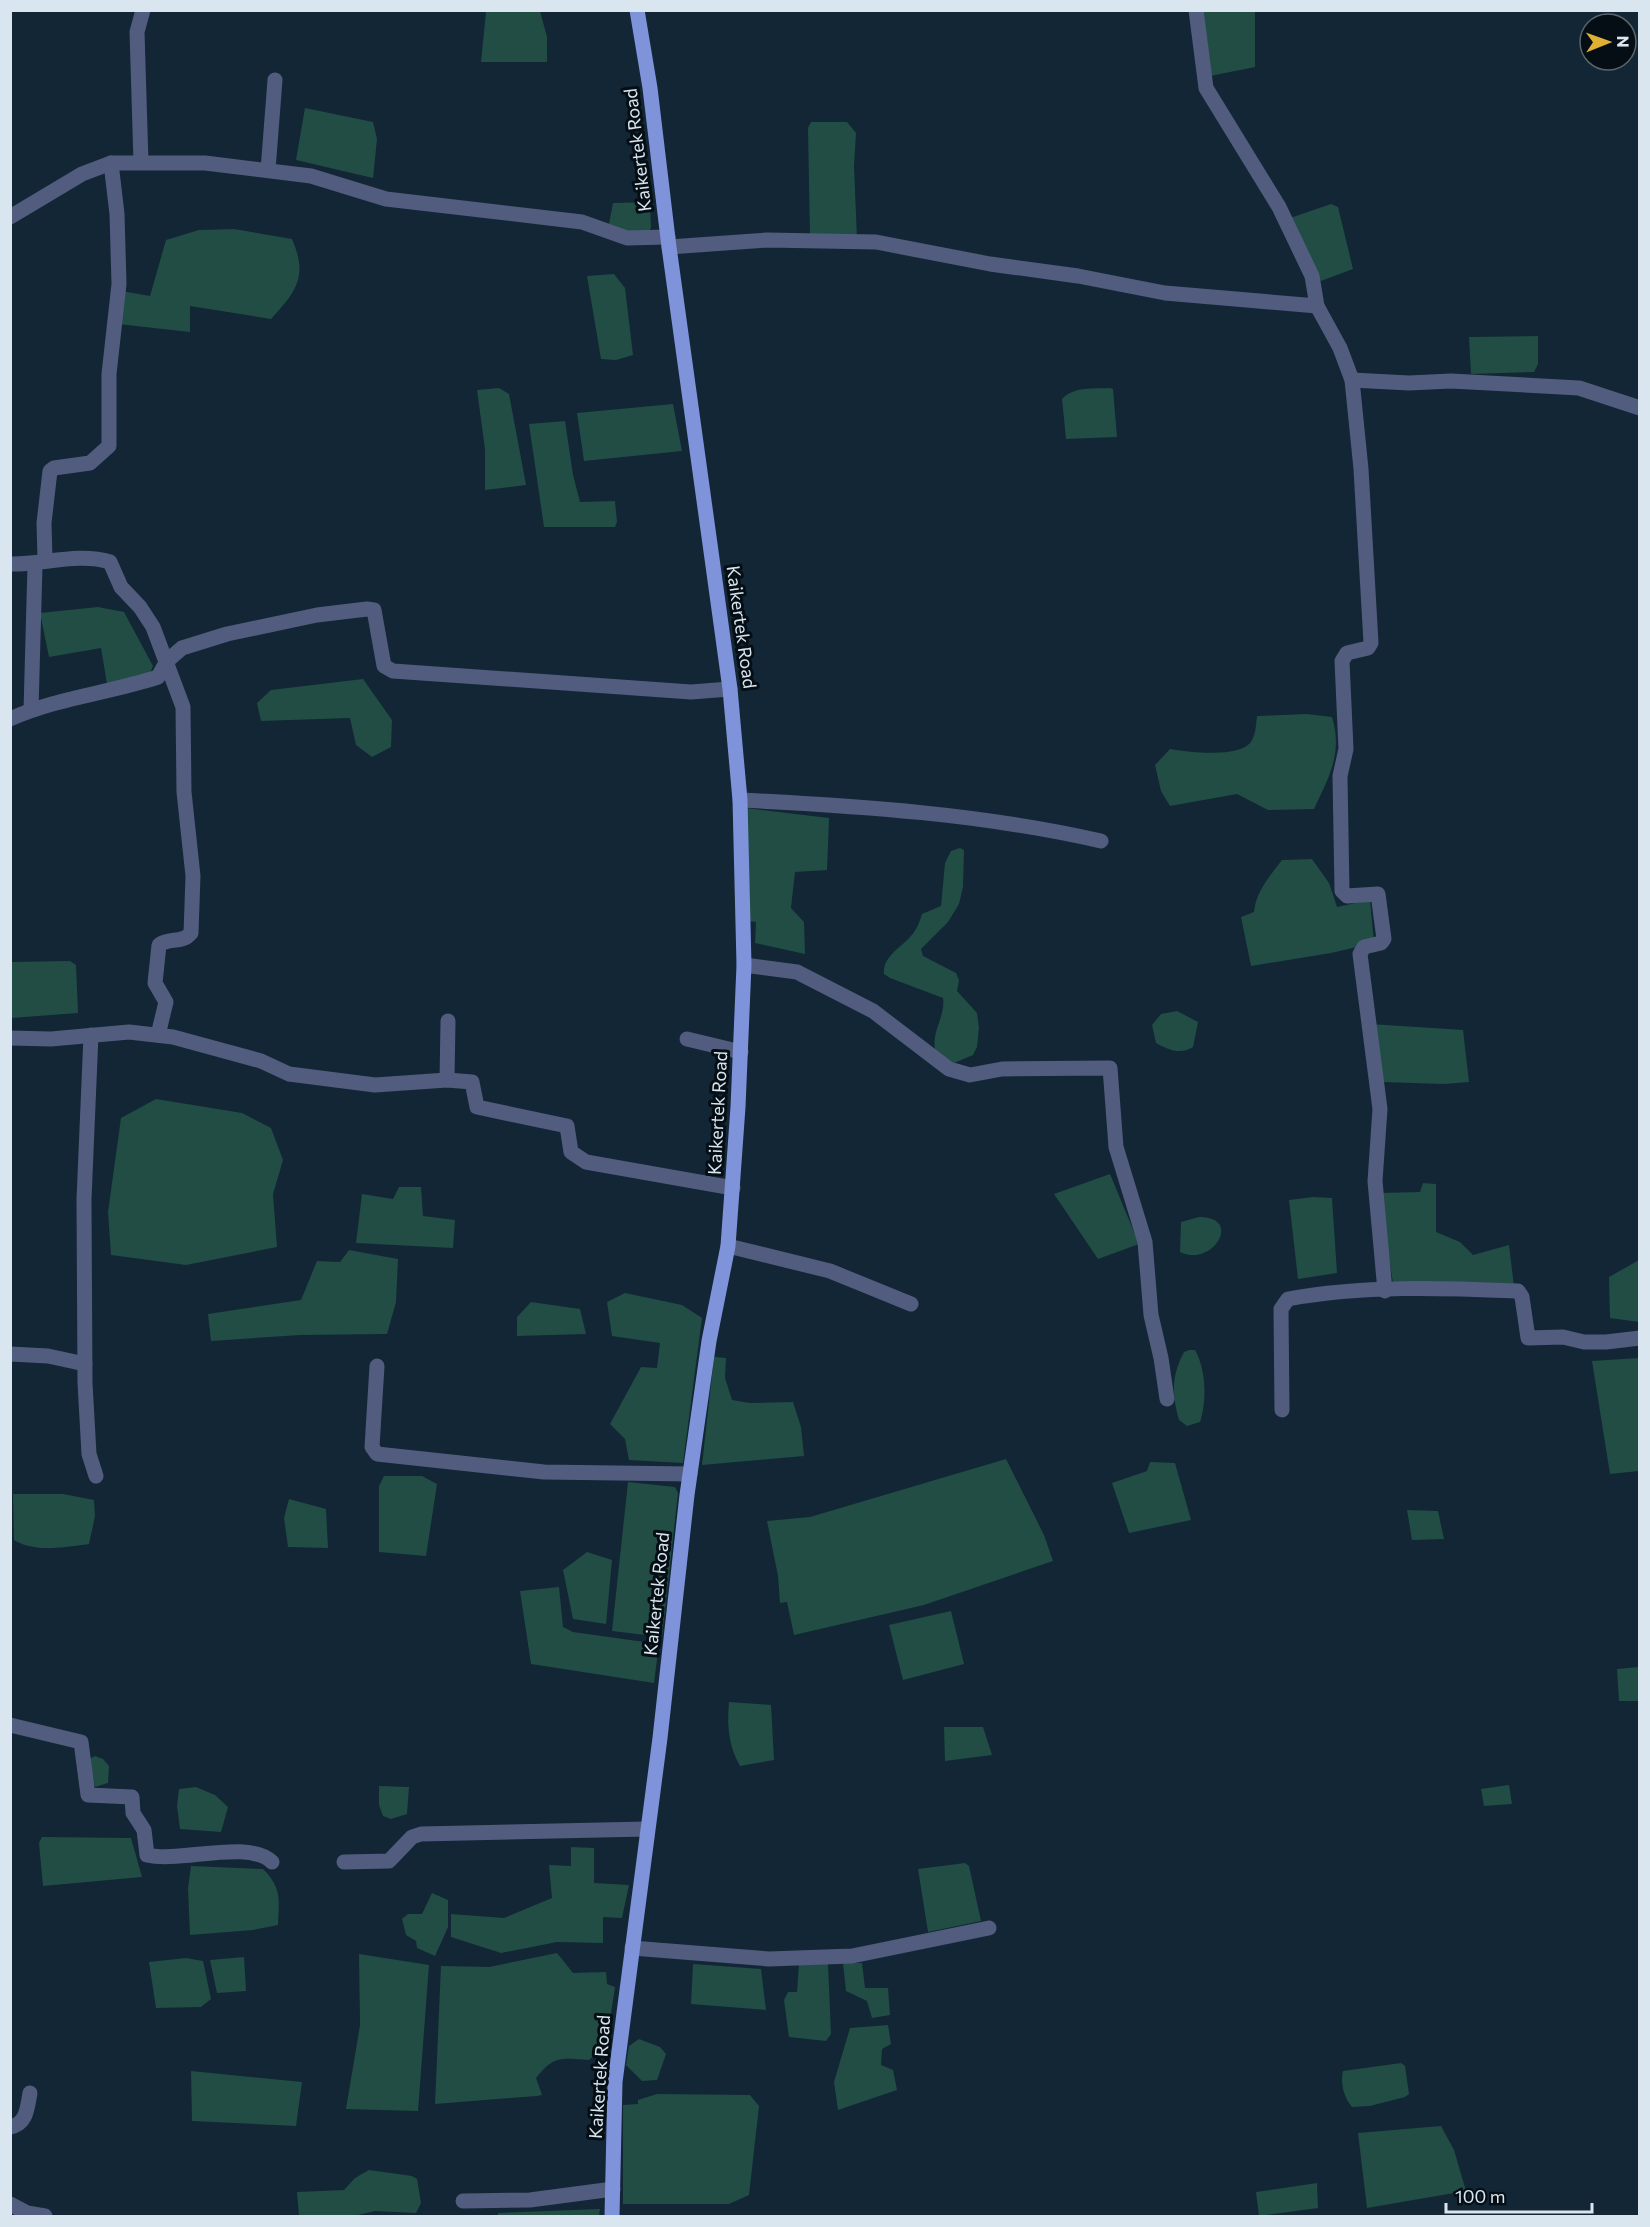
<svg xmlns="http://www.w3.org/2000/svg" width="1650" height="2227" font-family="Commissioner,sans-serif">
  <rect width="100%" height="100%" fill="#122635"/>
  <g fill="#214d44">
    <path d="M 540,11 L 547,37 L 547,62 L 481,62 L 486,12 Z"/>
    <path d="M 1201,11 L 1255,11 L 1255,67 L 1205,77 Z"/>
    <path d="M 305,108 L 373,122 L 377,139 L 373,178 L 296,160 Z"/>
    <path d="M 811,122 L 847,122 L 856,133 L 854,166 L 857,239 L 810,235 L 808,128 Z"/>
    <path d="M 650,202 L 651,228 L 646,236 L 608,229 L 613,203 Z"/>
    <path d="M 1331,204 L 1338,207 L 1353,269 L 1321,281 L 1314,273 L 1287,219 Z"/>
    <path d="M 234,229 L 292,239 C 308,276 297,291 271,319 L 190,306 L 190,332 L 118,324 L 121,291 L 150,296 L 166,240 L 199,230 Z"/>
    <path d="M 614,274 L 625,288 L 633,355 L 616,360 L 601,359 L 587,276 Z"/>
    <path d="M 1538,336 L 1538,364 L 1534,372 L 1471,374 L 1469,337 Z"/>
    <path d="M 499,388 L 509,394 L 526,485 L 485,490 L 485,449 L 477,390 Z"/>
    <path d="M 1110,388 L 1113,389 L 1117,437 L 1066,439 L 1062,399 C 1074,386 1093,389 1110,388 Z"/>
    <path d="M 673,404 L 682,451 L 584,461 L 577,413 Z"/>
    <path d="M 565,421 L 573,475 L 580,502 L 615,501 L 617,522 L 615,527 L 544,527 L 529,424 Z"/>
    <path d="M 98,607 L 124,612 L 153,666 L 149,676 L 107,684 L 101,648 L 49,657 L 40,613 Z"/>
    <path d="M 363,679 L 392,720 L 391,747 L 372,757 L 356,745 L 350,718 L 261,721 L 257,703 L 271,690 Z"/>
    <path d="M 1307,714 L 1332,717 C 1343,753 1329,777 1314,809 L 1268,810 L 1237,794 L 1170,806 L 1161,791 L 1155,765 L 1170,749 C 1188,752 1243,759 1252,740 C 1256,733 1256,723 1257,716 Z"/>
    <path d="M 746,808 L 829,818 L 827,870 L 795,872 L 791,908 L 804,922 L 805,954 L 755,943 L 756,922 L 747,921 Z"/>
    <path d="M 960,848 L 964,850 L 963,887 L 959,904 L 948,922 L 921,949 L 923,956 L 956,973 L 959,980 L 957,991 L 977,1013 L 979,1028 L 977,1047 L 973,1055 L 954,1063 L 937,1055 C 928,1035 946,1018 943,998 L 890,978 L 884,974 C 882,955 905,946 914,932 C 918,927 920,920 922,914 L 941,906 L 945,863 L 951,851 Z"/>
    <path d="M 1312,859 L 1329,883 L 1337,907 L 1370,900 L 1374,943 L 1331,953 L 1251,966 L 1241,917 L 1254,912 C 1256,891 1270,876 1282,860 Z"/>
    <path d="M 70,961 L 76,965 L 78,1013 L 11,1018 L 11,962 Z"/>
    <path d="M 1177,1011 L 1198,1022 L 1193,1047 C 1180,1055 1169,1050 1156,1043 L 1152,1025 L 1161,1014 Z"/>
    <path d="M 1370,1024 L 1463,1030 L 1469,1082 L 1445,1084 L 1382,1082 Z"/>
    <path d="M 156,1099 L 242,1113 L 271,1128 L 283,1160 L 273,1194 L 277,1247 L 186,1265 L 111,1255 L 108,1212 L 121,1118 Z"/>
    <path d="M 1110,1174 L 1139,1244 L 1098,1259 L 1054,1194 Z"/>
    <path d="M 1423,1183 L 1436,1184 L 1436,1232 L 1460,1242 L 1473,1255 L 1509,1245 L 1514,1286 L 1393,1283 L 1379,1193 L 1420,1192 Z"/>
    <path d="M 399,1187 L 421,1187 L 423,1216 L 455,1220 L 453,1248 L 356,1243 L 362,1194 L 393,1199 Z"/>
    <path d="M 1313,1197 L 1332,1198 L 1337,1273 L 1298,1279 L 1289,1200 Z"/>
    <path d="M 1199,1217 C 1244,1217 1212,1268 1180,1252 L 1181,1222 Z"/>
    <path d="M 349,1250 L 398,1259 L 396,1302 L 387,1334 L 300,1335 L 211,1341 L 208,1314 L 301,1300 L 317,1261 L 340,1262 Z"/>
    <path d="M 1639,1260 L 1639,1322 L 1610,1318 L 1609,1277 Z"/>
    <path d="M 625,1293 L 682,1305 L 702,1318 L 683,1463 L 629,1460 L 625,1439 L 610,1424 L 641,1367 L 657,1368 L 660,1343 L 612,1336 L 607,1302 Z"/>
    <path d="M 531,1302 L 580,1309 L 586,1334 L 517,1336 L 517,1317 Z"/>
    <path d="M 1189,1350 L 1195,1350 C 1206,1369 1207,1401 1200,1422 L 1187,1426 L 1179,1420 C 1172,1395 1171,1376 1184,1352 Z"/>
    <path d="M 714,1357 L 726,1358 L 725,1378 L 732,1400 L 750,1403 L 793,1402 L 801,1427 L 804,1456 L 702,1465 Z"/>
    <path d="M 1639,1358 L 1639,1471 L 1610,1474 L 1592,1361 Z"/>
    <path d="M 1006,1459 L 1044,1535 L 1053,1561 L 924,1605 L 794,1635 L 787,1602 L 780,1603 L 778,1576 L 767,1521 L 810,1517 Z"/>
    <path d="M 1150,1462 L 1175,1463 L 1191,1520 L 1129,1533 L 1112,1483 L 1147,1471 Z"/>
    <path d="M 384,1476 L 422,1476 L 437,1484 L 426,1556 L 379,1552 L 379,1486 Z"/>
    <path d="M 628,1482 L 675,1487 L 678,1493 L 662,1637 L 612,1631 Z"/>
    <path d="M 13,1494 L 63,1494 L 94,1500 L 95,1516 L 89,1544 C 66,1547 34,1553 14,1540 Z"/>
    <path d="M 289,1499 L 326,1509 L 328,1548 L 288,1547 L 284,1518 Z"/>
    <path d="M 1407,1510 L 1438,1511 L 1444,1539 L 1412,1540 Z"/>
    <path d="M 587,1552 L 612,1560 L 606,1624 L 573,1619 L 563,1570 Z"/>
    <path d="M 559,1587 L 563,1627 L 573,1632 L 659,1644 L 654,1683 L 531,1664 L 520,1591 Z"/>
    <path d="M 951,1611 L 964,1664 L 903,1680 L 889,1625 Z"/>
    <path d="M 1639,1667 L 1639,1701 L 1619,1701 L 1617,1669 Z"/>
    <path d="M 729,1702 L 771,1705 L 774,1760 L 740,1766 C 728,1745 727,1725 729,1702 Z"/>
    <path d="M 944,1727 L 983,1727 L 992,1755 L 945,1761 Z"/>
    <path d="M 95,1756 L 103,1759 L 109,1766 L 108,1783 L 95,1787 L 89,1759 Z"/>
    <path d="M 1509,1785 L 1512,1804 L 1484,1806 L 1481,1789 Z"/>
    <path d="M 379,1786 L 409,1787 L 407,1814 L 391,1819 L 383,1816 L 379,1805 Z"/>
    <path d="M 196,1787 L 215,1795 L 228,1807 L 221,1832 L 180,1829 L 177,1806 L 179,1789 Z"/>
    <path d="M 42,1837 L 131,1838 L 142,1877 L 43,1886 L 39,1843 Z"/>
    <path d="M 571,1847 L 594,1848 L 594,1883 L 629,1885 L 622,1918 L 603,1917 L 603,1943 L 557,1942 L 501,1953 L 451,1937 L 451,1914 L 504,1918 L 552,1898 L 549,1865 L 571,1866 Z"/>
    <path d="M 965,1863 L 969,1866 L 981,1921 L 928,1932 L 918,1869 Z"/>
    <path d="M 191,1866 L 263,1869 C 282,1888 279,1899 278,1925 L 253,1930 L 190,1935 L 188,1888 Z"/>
    <path d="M 432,1893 L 448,1900 L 448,1927 L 435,1956 L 417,1948 L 416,1941 L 406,1935 L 402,1919 L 408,1914 L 422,1914 Z"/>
    <path d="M 557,1953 L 573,1973 L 606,1972 L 607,1984 L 615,1987 L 607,2040 L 605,2046 L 589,2060 C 561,2058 554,2055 536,2078 L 542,2095 L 537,2096 L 435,2104 L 441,1966 L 489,1967 Z"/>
    <path d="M 359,1954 L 429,1965 L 418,2111 L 346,2109 L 360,2025 Z"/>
    <path d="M 244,1957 L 246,1991 L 217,1993 L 210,1960 Z"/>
    <path d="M 186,1958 L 203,1961 L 211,1999 L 201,2007 L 156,2008 L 149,1962 Z"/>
    <path d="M 805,1960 L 828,1964 L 831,2034 L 826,2041 L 789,2037 L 784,2000 L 788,1992 L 797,1992 L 799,1964 Z"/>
    <path d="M 843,1963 L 862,1963 L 865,1988 L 888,1988 L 890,2015 L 872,2018 L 867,2001 L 846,1991 Z"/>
    <path d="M 693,1964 L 761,1969 L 766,2010 L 691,2004 Z"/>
    <path d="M 888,2025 L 891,2044 L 882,2049 L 881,2065 L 893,2070 L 897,2090 L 838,2110 L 834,2082 L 850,2028 Z"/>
    <path d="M 639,2039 L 660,2047 L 666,2054 L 657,2080 L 642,2081 L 626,2065 L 629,2046 Z"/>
    <path d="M 1401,2063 L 1405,2066 L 1409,2094 L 1405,2097 L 1370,2106 L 1352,2107 C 1344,2098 1340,2083 1343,2071 Z"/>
    <path d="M 191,2071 L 302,2082 L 296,2126 L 192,2121 Z"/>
    <path d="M 657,2094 L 750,2095 L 759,2106 L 749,2195 L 729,2204 L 623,2204 L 623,2105 L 638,2104 L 638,2100 Z"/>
    <path d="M 1441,2126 L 1454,2150 L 1466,2191 L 1367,2208 L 1358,2133 Z"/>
    <path d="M 369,2170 L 412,2176 L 417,2179 L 421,2203 L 416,2213 L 375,2211 L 354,2216 L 299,2216 L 297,2192 L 344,2190 L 355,2178 Z"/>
    <path d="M 1317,2183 L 1318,2208 L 1259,2216 L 1256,2192 Z"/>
    <path d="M 600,2209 L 599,2216 L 498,2216 L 498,2213 Z"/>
  </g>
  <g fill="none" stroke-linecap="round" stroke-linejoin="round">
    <g stroke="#525c7e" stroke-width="15">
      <path d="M 141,162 L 137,32 L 143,10"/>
      <path d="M 268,170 L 275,80"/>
      <path d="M 10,217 L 82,174 L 111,163 L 205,163 L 311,176 L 386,199 L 582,222 L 627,238 L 668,237"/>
      <path d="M 669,247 L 767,240 L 876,242 L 990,264 L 1078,276 L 1165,293 L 1317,306 L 1312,276 L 1279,207 L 1206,88 L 1196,10"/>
      <path d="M 1317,306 L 1340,348 L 1352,380 L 1361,469 L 1371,643 L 1368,648 L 1347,653 L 1342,661 L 1346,749 L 1340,776 L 1342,891 L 1347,896 L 1378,894 L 1384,939 L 1381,943 L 1364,947 L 1360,954 L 1380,1109 L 1375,1181 L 1385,1291"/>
      <path d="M 1352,380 L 1409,383 L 1451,381 L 1579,388 L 1640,408"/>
      <path d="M 45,559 L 44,523 L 50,471 L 54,468 L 90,463 L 109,446 L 109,374 L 119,284 L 117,214 L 111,163"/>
      <path d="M 10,564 C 41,565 79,552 110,562 L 121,587 L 140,607 L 153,627 L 183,707 L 184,792 L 193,876 L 191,933 C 182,944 169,937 159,945 L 155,983 L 166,1002 L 158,1035"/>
      <path d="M 31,710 L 35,565"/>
      <path d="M 10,719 C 57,698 109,693 158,677 L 167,661 L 182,648 L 227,634 L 317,615 L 367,609 L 374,610 L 384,666 L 393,671 L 691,692 L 730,689"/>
      <path d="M 740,800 C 862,806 982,814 1101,841"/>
      <path d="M 744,965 L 797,972 L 873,1011 L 949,1069 L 970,1075 L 1002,1069 L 1110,1068 L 1116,1147 L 1145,1242 L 1151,1315 L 1161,1358 L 1167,1399"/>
      <path d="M 91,1035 L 84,1199 L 85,1383 L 89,1454 L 96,1476"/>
      <path d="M 10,1038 L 51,1039 L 129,1032 L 173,1037 L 261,1061 L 289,1074 L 375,1085 L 447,1080 L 448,1021"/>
      <path d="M 687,1039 L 741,1052"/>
      <path d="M 447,1080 L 472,1082 L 477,1107 L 567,1126 L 571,1152 L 586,1162 L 733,1188"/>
      <path d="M 728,1246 L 830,1271 L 911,1304"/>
      <path d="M 10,1354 L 48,1356 L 85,1364"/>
      <path d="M 377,1366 L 372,1447 L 377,1454 L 544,1472 L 690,1474"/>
      <path d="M 1282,1410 L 1281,1309 L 1288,1299 C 1363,1285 1442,1288 1518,1291 L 1522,1297 L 1528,1338 L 1563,1337 L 1584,1342 L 1606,1342 L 1640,1338"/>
      <path d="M 10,1725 L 81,1742 L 88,1795 L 132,1797 L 133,1813 L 144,1830 L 147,1855 C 180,1863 248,1839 272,1862"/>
      <path d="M 344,1862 L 389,1861 L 412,1837 L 421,1834 L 647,1829"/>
      <path d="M 632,1948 L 769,1959 L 852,1956 L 989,1928"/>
      <path d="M 10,2127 C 27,2124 27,2108 30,2093"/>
      <path d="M 463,2201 L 530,2200 L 613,2189"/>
      <path d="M 10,2204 L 27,2213 L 45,2216"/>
    </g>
    <path stroke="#7f93da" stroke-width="15" d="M 612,2216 L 615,2082 L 660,1738 L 687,1495 L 709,1341 L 728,1246 L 738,1107 L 744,965 L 740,800 L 730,689 L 669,247 L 650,88 L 637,10"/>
  </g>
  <g text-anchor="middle" stroke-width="6" stroke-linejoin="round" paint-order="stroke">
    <g font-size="18" fill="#d9e5ef" stroke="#060e15">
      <text transform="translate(638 150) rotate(-97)" y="6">Kaikertek Road</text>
      <text transform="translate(741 627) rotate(82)" y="6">Kaikertek Road</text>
      <text transform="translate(718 1113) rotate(-87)" y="6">Kaikertek Road</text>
      <text transform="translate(657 1594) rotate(-84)" y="6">Kaikertek Road</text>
      <text transform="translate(600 2077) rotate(-86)" y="6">Kaikertek Road</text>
    </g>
  </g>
  <rect width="1650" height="2227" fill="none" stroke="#d9e5ef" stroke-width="24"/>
  <g transform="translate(1608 42) rotate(89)"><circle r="28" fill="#060e15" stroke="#5a646c" stroke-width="1.5"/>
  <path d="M0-4.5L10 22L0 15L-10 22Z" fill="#e0b034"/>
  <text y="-9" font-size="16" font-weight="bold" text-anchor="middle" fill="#d9e5ef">N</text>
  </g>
  <path d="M1446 2203v9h146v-9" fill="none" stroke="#d9e5ef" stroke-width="3"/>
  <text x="1455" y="2203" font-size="18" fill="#d9e5ef" stroke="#060e15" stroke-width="4.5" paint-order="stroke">100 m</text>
</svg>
